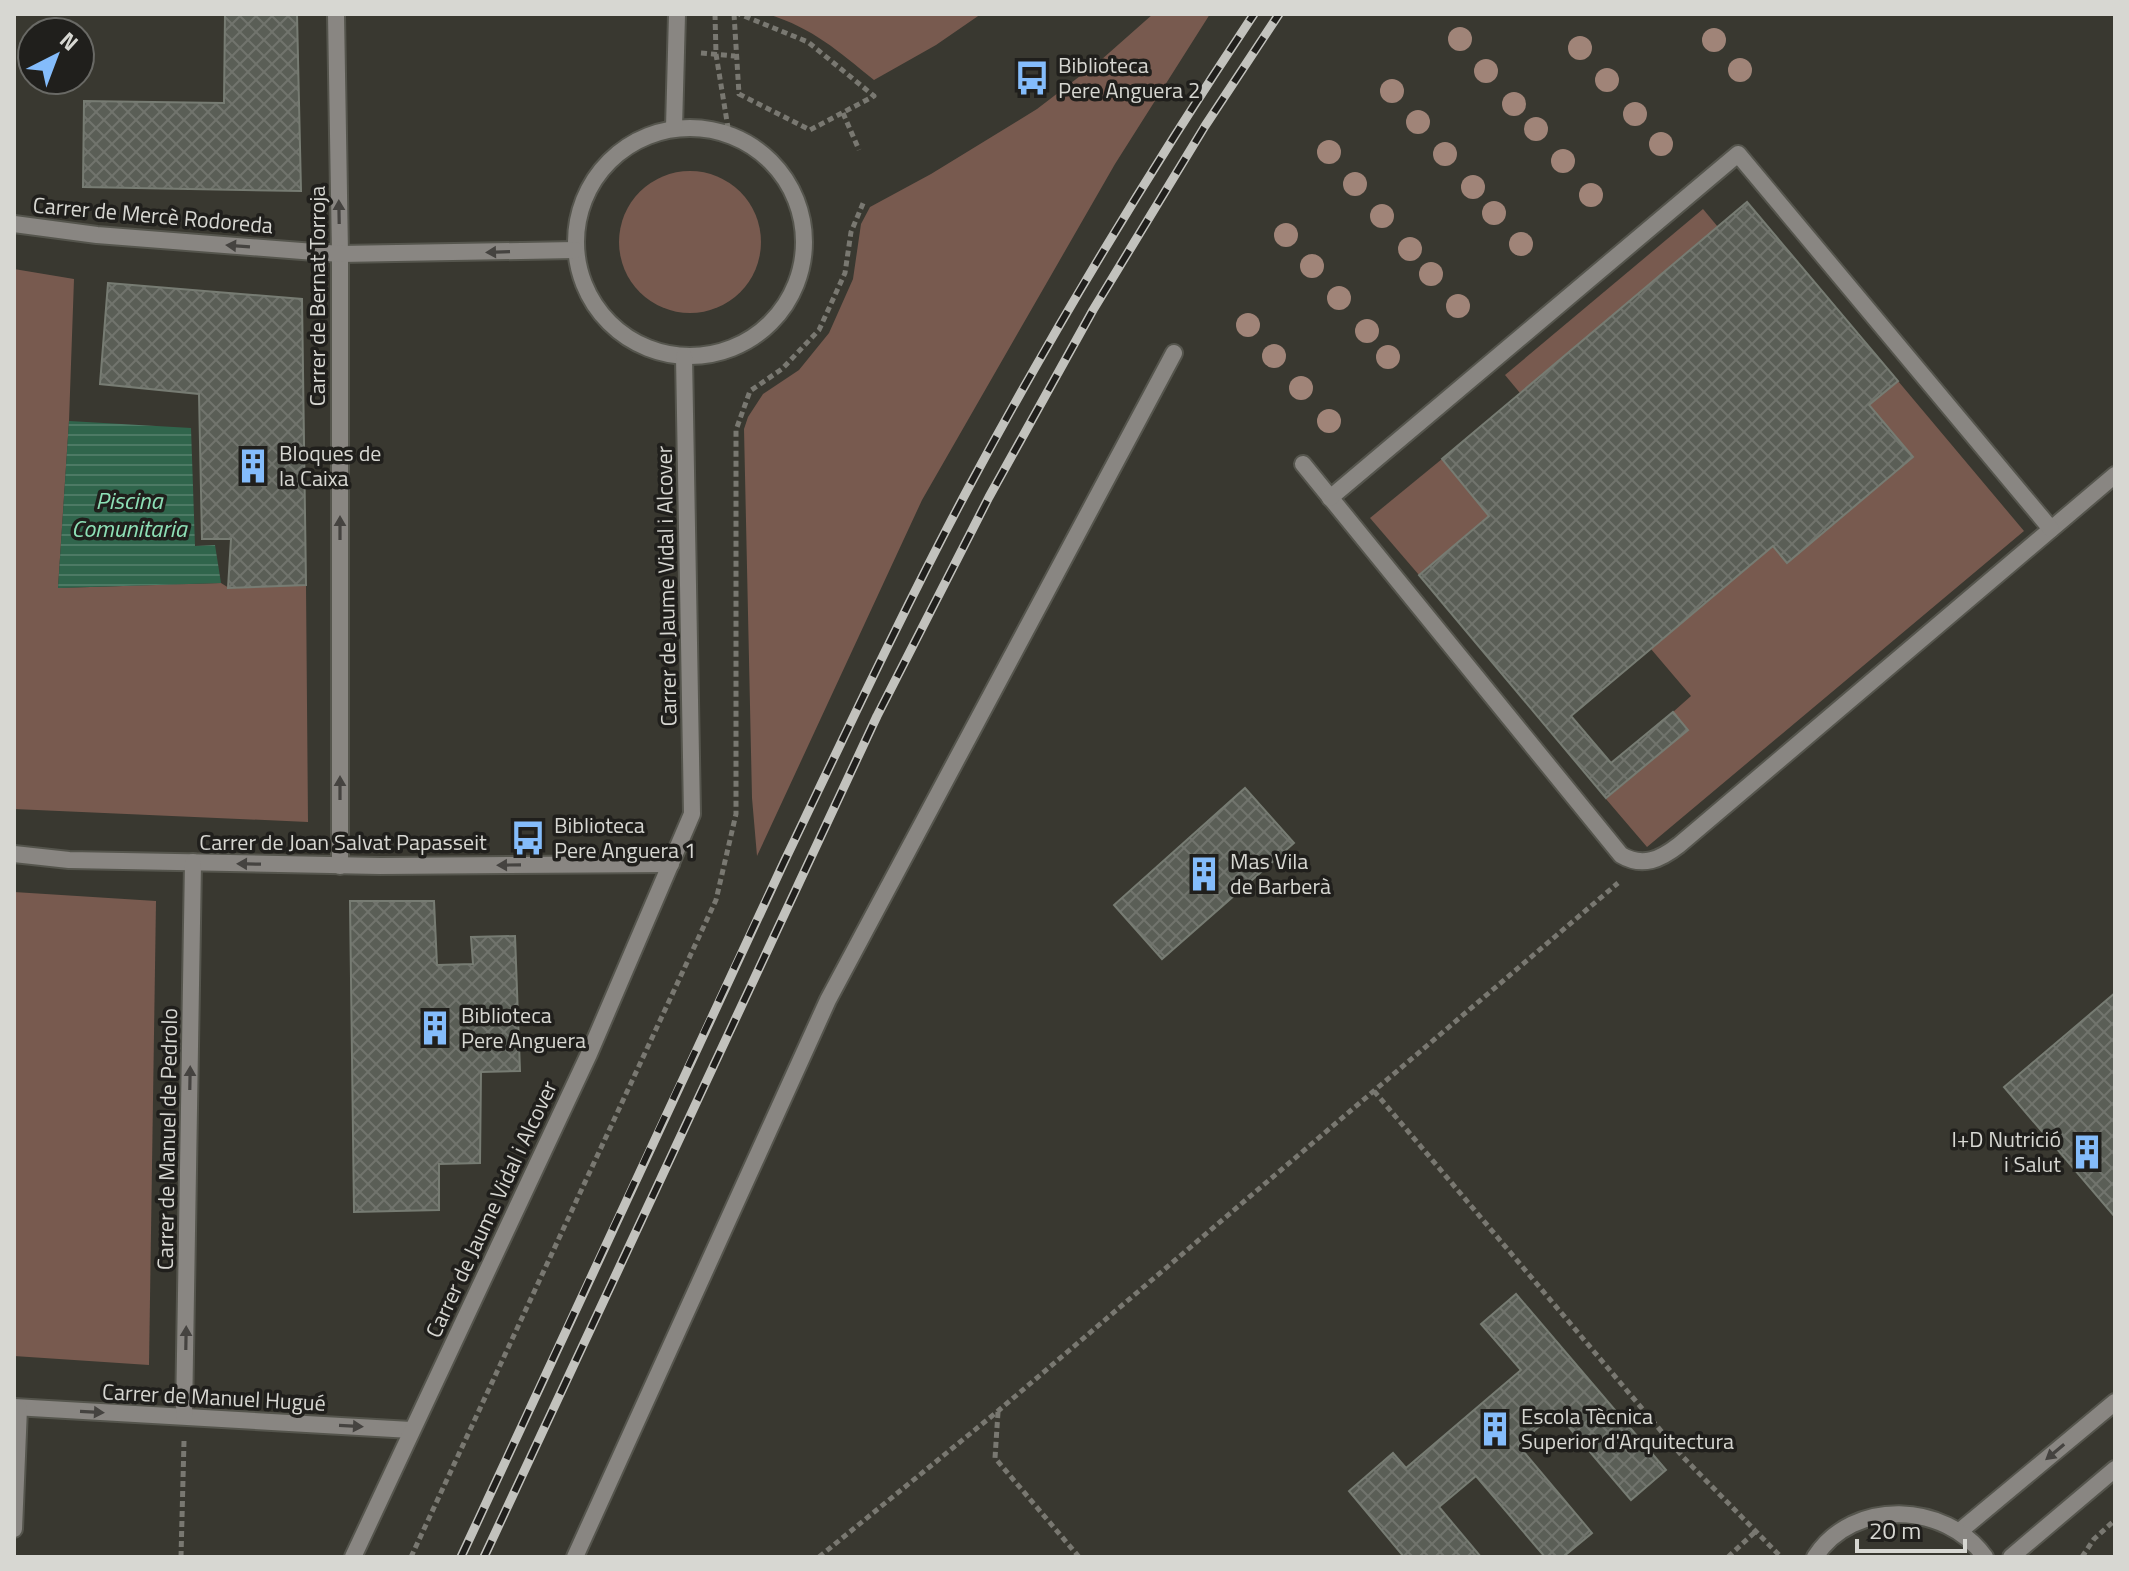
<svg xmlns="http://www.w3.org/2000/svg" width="2129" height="1571" font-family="'Titillium Web',sans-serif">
  <defs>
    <pattern id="water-rules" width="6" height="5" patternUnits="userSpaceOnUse" patternTransform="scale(2)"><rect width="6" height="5" fill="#30654c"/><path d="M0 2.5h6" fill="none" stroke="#4d7a65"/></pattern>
    <pattern id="building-cross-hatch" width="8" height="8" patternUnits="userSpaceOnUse" patternTransform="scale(2)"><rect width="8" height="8" fill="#5a5e56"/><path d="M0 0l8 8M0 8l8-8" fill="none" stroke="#71746d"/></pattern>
  </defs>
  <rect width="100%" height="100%" fill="#393830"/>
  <g fill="#785a4f">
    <path d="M 768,14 L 981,14 L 936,45 L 874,80 C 837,50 814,29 768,14 Z"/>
    <path d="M 1153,14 L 1210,14 L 1115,164 L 922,500 L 757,856 L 752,798 L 744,429 L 748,417 L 763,394 L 799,370 L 829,333 L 853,279 L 861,224 L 870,207 L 931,174 L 1037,109 L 1101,60 Z"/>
    <circle cx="690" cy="242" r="71"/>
    <path d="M 1703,209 L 1718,227 L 1520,393 L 1505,375 Z"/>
    <path d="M 14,269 L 74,279 L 69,421 L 58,588 L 221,583 L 229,588 L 306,585 L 308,822 L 14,809 Z"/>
    <path d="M 1898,381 L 2024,531 L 1647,847 L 1606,799 L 1687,730 L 1673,712 L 1691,696 L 1651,649 L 1773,546 L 1913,457 L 1869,405 Z"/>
    <path d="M 1442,459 L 1489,516 L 1419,575 L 1370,518 Z"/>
    <path d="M 14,892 L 156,901 L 149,1365 L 14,1356 Z"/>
  </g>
  <path fill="url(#water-rules)" d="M 69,421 L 191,428 L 195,546 L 215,545 L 221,583 L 58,588 Z"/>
  <g fill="url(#building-cross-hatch)" stroke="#777c73" stroke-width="2">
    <path d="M 225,14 L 297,14 L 301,191 L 83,187 L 84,101 L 224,103 Z"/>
    <path d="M 1747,202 L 1898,381 L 1869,405 L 1913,457 L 1787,563 L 1773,546 L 1571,716 L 1611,763 L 1673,712 L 1688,730 L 1606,798 L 1419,575 L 1489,516 L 1442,459 Z"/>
    <path d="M 108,283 L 302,299 L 306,585 L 228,588 L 231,539 L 202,539 L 199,394 L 100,384 Z"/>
    <path d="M 1245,788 L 1294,843 L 1162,959 L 1114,905 Z"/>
    <path d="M 350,901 L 434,901 L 437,965 L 473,964 L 471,937 L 515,936 L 520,1071 L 481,1072 L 480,1163 L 439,1164 L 439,1210 L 354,1212 Z"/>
    <path d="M 2115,993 L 2115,1217 L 2004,1087 Z"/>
    <path d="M 1516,1294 L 1666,1470 L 1631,1500 L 1556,1412 L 1518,1445 L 1592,1533 L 1563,1557 L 1545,1557 L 1476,1476 L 1439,1507 L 1481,1557 L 1404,1557 L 1349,1491 L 1393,1453 L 1406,1468 L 1521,1370 L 1481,1324 Z"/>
  </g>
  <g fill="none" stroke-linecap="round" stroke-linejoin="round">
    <g stroke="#55554d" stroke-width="20">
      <g id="service">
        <path d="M 1303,464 L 1621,855 C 1643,868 1661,859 1679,845 L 2115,475"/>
        <path d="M 1330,498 L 1738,154 L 2051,529"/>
        <path d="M 575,1557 L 828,1000 L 1174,353"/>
      </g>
    </g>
    <g stroke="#55554d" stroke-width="20">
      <g id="minor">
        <path d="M 336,14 L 340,254 L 340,866"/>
        <circle cx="690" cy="242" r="114"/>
        <path d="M 674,128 L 677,14"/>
        <path d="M 14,224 L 97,235 L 340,254 L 575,250"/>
        <path d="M 14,854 L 69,860 L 380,866 L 671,864"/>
        <path d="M 14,1407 L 411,1430"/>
        <path d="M 184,1416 L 193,862"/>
        <path d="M 14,1529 L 19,1408"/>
        <path d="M 1960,1531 L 2115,1402"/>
        <path d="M 353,1557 L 589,1054 L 692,814 L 684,356"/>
        <path d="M 1815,1557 C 1853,1498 1946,1502 1985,1557"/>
        <path d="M 2011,1557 L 2115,1469"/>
      </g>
    </g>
    <g stroke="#797871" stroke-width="5" stroke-dasharray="6 4" stroke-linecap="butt">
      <path d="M 715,14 L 716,54 L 729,134"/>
      <path d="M 734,14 L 739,94 L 810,130 L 874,96 L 808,42 L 739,14"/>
      <path d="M 701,53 L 735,56"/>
      <path d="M 843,113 L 859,150"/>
      <path d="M 1374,1091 L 1683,1457 L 1781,1557"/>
      <path d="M 998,1412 L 995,1458 L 1079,1557"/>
      <path d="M 181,1557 L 184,1441"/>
      <path d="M 411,1557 L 716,900 L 736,814 L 736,430 L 750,391 L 782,369 L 819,330 L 845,273 L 851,232 L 864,201"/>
      <path d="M 819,1557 L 998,1411 L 1618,883"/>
      <path d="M 1728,1557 L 1756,1531"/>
      <path d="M 2082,1557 L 2094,1539 L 2115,1520"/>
    </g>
    <use href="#service" stroke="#898682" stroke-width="16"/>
    <use href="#minor" stroke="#898682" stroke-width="16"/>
    <g stroke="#c2c2bd" stroke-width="9">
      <g id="rail">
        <path d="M 461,1557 C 569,1325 675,1092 785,860 C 845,735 904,608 970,485 C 1057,323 1152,167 1254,14"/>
        <path d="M 484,1557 L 877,716 L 989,497 L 1093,310 L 1205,126 L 1279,14"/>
      </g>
    </g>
    <use href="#rail" stroke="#201f1c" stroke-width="6" stroke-dasharray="18" stroke-linecap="butt"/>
  </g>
  <g fill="#a08478">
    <circle cx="1460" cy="39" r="12"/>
    <circle cx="1714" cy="40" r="12"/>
    <circle cx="1580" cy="48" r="12"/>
    <circle cx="1740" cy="70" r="12"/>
    <circle cx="1486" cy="71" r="12"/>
    <circle cx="1607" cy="80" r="12"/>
    <circle cx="1392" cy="91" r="12"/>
    <circle cx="1514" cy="104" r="12"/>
    <circle cx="1635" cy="114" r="12"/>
    <circle cx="1418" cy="122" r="12"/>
    <circle cx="1536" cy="129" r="12"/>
    <circle cx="1661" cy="144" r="12"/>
    <circle cx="1329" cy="152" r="12"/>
    <circle cx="1445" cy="154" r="12"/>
    <circle cx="1563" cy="161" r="12"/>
    <circle cx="1355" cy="184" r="12"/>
    <circle cx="1473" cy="187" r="12"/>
    <circle cx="1591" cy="195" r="12"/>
    <circle cx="1494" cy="213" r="12"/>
    <circle cx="1382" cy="216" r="12"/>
    <circle cx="1286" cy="235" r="12"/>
    <circle cx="1521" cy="244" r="12"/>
    <circle cx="1410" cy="249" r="12"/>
    <circle cx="1312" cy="266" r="12"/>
    <circle cx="1431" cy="274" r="12"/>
    <circle cx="1339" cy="298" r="12"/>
    <circle cx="1458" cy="306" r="12"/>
    <circle cx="1248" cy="325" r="12"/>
    <circle cx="1367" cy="331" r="12"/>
    <circle cx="1274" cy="356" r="12"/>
    <circle cx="1388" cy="357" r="12"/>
    <circle cx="1301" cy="388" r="12"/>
    <circle cx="1329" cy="421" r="12"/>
  </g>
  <defs><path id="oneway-solid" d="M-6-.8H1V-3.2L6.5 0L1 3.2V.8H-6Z" transform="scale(2)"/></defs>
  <g fill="#454340">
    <use href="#oneway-solid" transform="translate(339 212) rotate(-91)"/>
    <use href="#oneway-solid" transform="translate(238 246) rotate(-176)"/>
    <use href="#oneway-solid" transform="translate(498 252) rotate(178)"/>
    <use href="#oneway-solid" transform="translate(340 528) rotate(-90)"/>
    <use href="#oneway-solid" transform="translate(340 788) rotate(-90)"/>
    <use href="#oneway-solid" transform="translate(249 864) rotate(-179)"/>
    <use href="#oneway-solid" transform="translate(509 865) rotate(179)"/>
    <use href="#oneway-solid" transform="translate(190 1078) rotate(-89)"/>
    <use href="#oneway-solid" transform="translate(186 1338) rotate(-89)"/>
    <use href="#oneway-solid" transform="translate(92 1412) rotate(3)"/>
    <use href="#oneway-solid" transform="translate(351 1426) rotate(3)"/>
    <use href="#oneway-solid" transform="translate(2055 1452) rotate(140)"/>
  </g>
  <defs>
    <g id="bus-bare" transform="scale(2.76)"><path d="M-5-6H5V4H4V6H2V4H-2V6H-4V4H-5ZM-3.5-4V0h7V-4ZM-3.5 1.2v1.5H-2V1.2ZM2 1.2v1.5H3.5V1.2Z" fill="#84bcfb" stroke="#201f1c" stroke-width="2.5" paint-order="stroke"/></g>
    <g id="building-bare" transform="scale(2.76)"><path d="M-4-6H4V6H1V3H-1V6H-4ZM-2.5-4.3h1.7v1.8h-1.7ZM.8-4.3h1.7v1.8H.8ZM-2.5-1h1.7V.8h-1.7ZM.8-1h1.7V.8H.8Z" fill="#84bcfb" stroke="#201f1c" stroke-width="2.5" paint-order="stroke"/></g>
  </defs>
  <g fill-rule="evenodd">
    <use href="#bus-bare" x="1032" y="78"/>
    <use href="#building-bare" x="253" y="466"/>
    <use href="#bus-bare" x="528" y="838"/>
    <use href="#building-bare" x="1204" y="874"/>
    <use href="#building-bare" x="435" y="1028"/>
    <use href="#building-bare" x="2087" y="1152"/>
    <use href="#building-bare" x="1495" y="1429"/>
  </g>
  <g text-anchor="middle" stroke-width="7" stroke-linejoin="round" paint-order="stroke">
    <g font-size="22" fill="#d7d7d2" stroke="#201f1c" text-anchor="start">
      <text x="1058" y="73">Biblioteca<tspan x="1058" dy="25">Pere Anguera 2</tspan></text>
      <text x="279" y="461">Bloques de<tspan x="279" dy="25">la Caixa</tspan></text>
      <text x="554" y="833">Biblioteca<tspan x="554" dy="25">Pere Anguera 1</tspan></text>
      <text x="1230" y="869">Mas Vila<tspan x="1230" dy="25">de Barberà</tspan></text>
      <text x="461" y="1023">Biblioteca<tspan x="461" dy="25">Pere Anguera</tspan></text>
      <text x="2061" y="1147" text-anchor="end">I+D Nutrició<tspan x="2061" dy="25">i Salut</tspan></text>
      <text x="1521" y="1424">Escola Tècnica<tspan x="1521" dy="25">Superior d'Arquitectura</tspan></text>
    </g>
    <g font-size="22" fill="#d7d7d2" stroke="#201f1c">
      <text transform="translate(153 215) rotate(5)" y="8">Carrer de Mercè Rodoreda</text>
      <text transform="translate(317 296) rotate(-90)" y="8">Carrer de Bernat Torroja</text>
      <text transform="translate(666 586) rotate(-91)" y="8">Carrer de Jaume Vidal i Alcover</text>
      <text x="343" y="850">Carrer de Joan Salvat Papasseit</text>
      <text transform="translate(167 1139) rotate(-89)" y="8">Carrer de Manuel de Pedrolo</text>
      <text transform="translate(491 1209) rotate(-65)" y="8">Carrer de Jaume Vidal i Alcover</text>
      <text transform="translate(214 1397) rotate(3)" y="8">Carrer de Manuel Hugué</text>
    </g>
    <g font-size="24" font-style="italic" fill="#8de0b6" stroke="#201f1c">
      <text x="129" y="509">Piscina<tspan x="129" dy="28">Comunitaria</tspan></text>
    </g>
  </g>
  <rect width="2129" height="1571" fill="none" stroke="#d7d7d2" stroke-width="32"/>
  <g transform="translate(56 56) rotate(42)"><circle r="38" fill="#201f1c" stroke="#696965" stroke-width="2"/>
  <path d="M0-6L14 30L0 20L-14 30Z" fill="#84bcfb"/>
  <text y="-12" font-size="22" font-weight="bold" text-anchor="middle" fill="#d7d7d2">N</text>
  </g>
  <path d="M1857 1539v12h108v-12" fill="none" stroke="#d7d7d2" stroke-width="4"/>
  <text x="1869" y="1539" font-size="24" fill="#d7d7d2" stroke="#201f1c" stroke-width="6" paint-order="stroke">20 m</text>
</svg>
